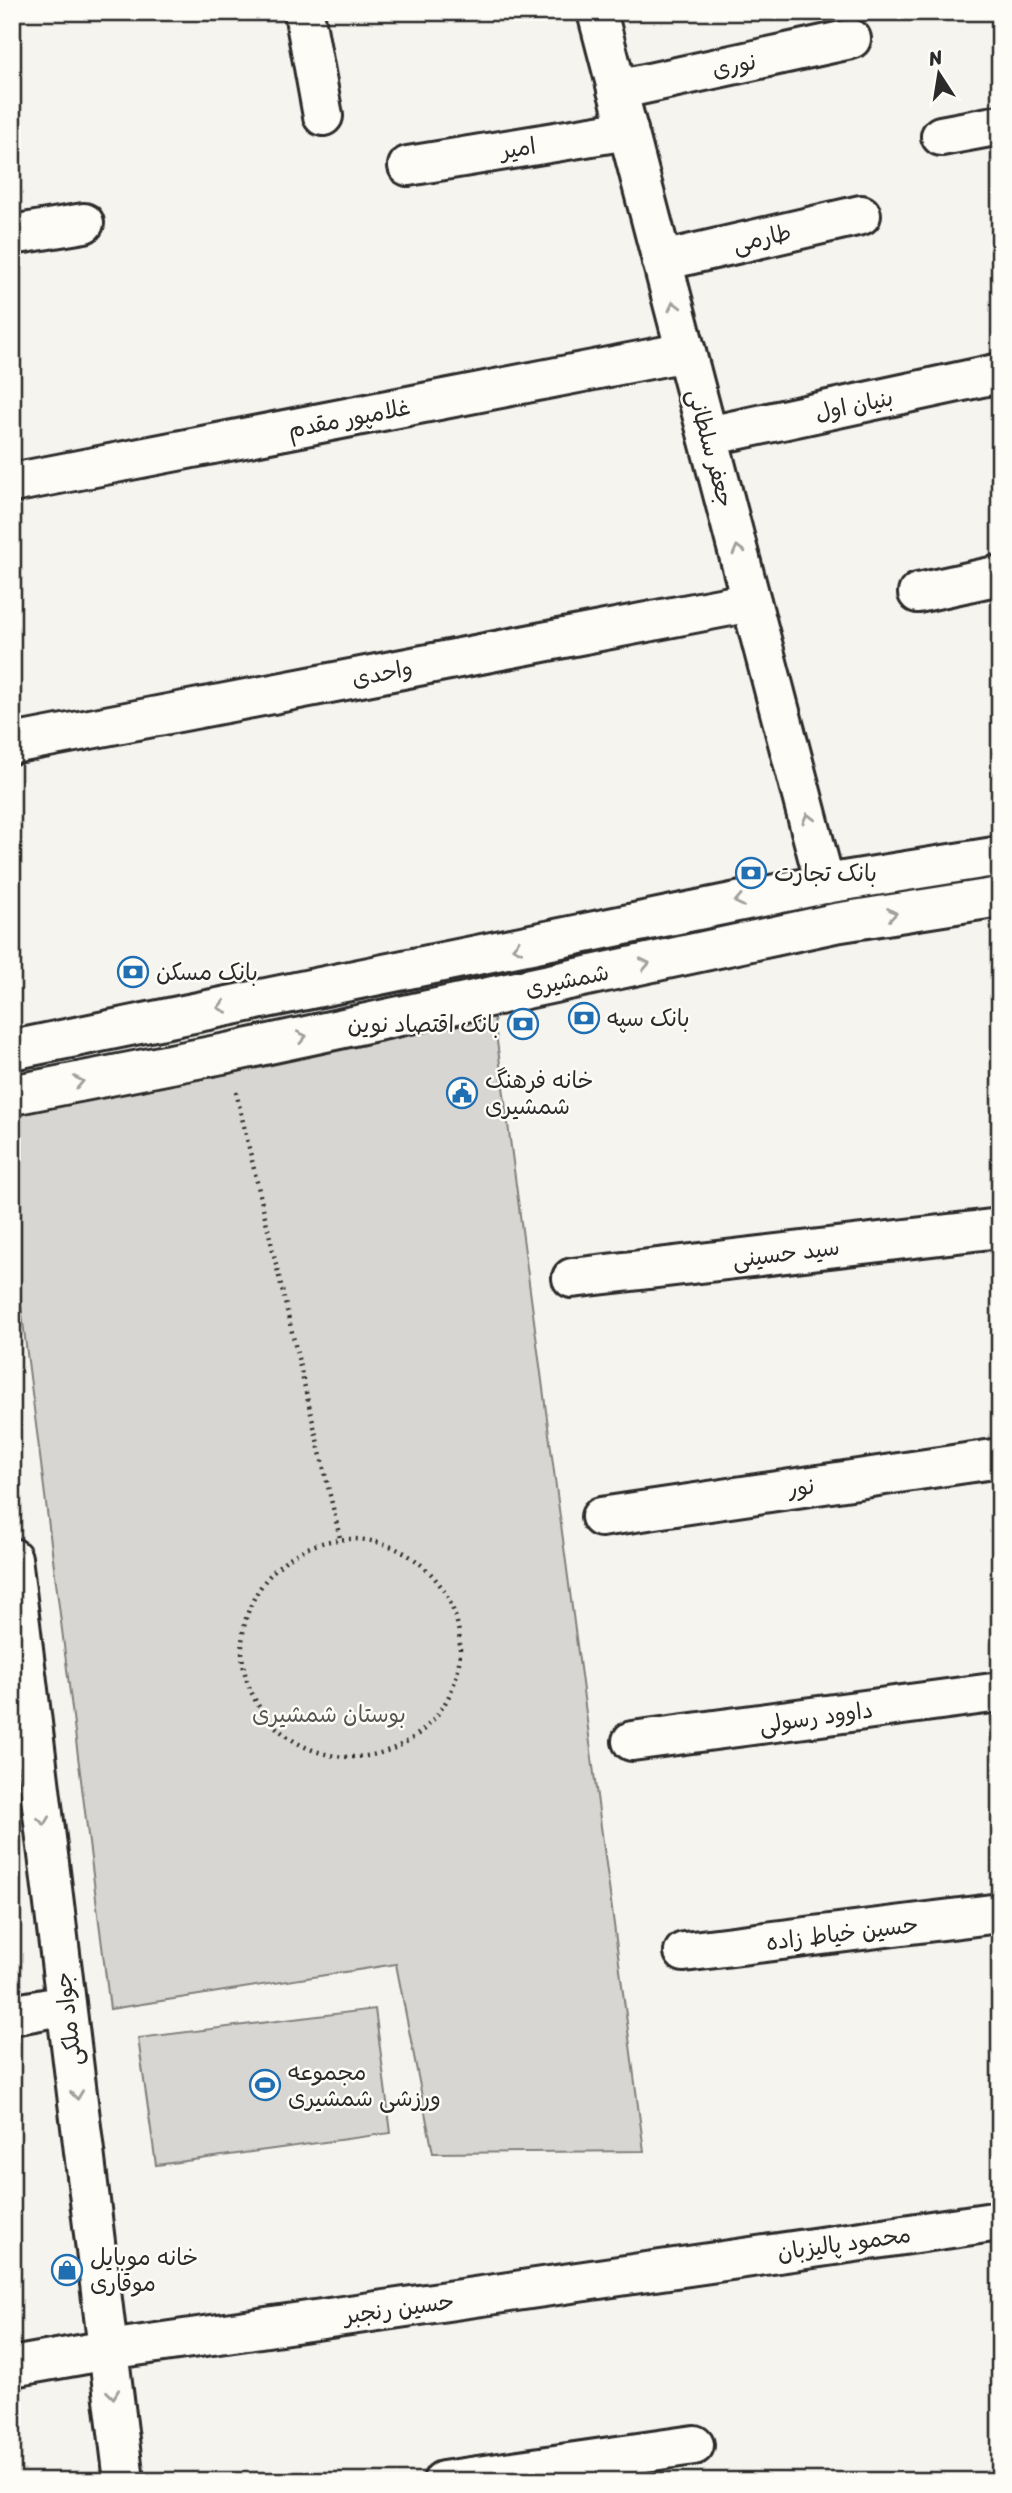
<svg xmlns="http://www.w3.org/2000/svg" width="1012" height="2493" font-family="Sriracha,'Playpen Sans Arabic',sans-serif">
  <rect width="100%" height="100%" fill="#f5f4ef"/>
  <filter id="ink" filterUnits="userSpaceOnUse"><feTurbulence type="fractalNoise" baseFrequency=".0143" numOctaves="2"/><feDisplacementMap in="SourceGraphic" scale="14" xChannelSelector="R" yChannelSelector="G"/><feConvolveMatrix kernelMatrix="1 2 1 2 8 2 1 2 1" color-interpolation-filters="sRGB"/></filter>
  <g filter="url(#ink)">
    <g fill="#d7d6d2" stroke="#81807e" stroke-width="2">
      <path d="M 493,1011 L 644,2151 L 433,2153 L 396,1964 L 110,2009 L 12,1235 L 12,1104 Z"/>
      <path d="M 375,2009 L 391,2133 L 156,2165 L 138,2038 Z"/>
    </g>
    <g fill="none" stroke-linecap="round" stroke-linejoin="round">
      <g stroke="#2b2b2b" stroke-width="44">
        <g id="minor">
          <path d="M 304,12 L 323,116"/>
          <path d="M 597,12 L 825,884"/>
          <path d="M 617,90 L 851,39"/>
          <path d="M 941,136 L 1000,125"/>
          <path d="M 408,166 L 628,130"/>
          <path d="M 12,235 L 84,223"/>
          <path d="M 662,261 L 861,215"/>
          <path d="M 708,436 L 1000,373"/>
          <path d="M 12,483 L 686,352"/>
          <path d="M 918,593 L 1000,575"/>
          <path d="M 12,744 L 751,602"/>
          <path d="M 572,1278 L 1000,1228"/>
          <path d="M 601,1517 L 1000,1458"/>
          <path d="M 12,1558 L 124,2481"/>
          <path d="M 632,1741 L 1000,1692"/>
          <path d="M 684,1952 L 1000,1913"/>
          <path d="M 12,2015 L 66,2005"/>
          <path d="M 12,2367 L 108,2350 L 1000,2221"/>
          <path d="M 443,2481 L 694,2445"/>
        </g>
      </g>
      <g stroke="#2b2b2b" stroke-width="44">
        <g id="major">
          <path d="M 12,1050 L 825,884 L 1000,856"/>
          <path d="M 12,1095 L 227,1053 L 835,923 L 1000,897"/>
        </g>
      </g>
      <g stroke="#2b2b2b" stroke-width="4.5" stroke-dasharray="2 5" stroke-linecap="butt">
        <path d="M 236,1092 L 340,1538"/>
        <circle cx="351" cy="1648" r="109"/>
      </g>
      <use href="#minor" stroke="#fdfcf7" stroke-width="38"/>
      <use href="#major" stroke="#fdfcf7" stroke-width="38"/>
    </g>
    <defs><path id="oneway-chevron" d="M-2-3.5L2.5 0L-2 3.5" fill="none" stroke-width="1.6" stroke-linecap="round" stroke-linejoin="round" transform="scale(1.75)"/></defs>
    <g stroke="#9e9e9b">
      <use href="#oneway-chevron" transform="translate(674 306) rotate(-104)"/>
      <use href="#oneway-chevron" transform="translate(738 550) rotate(-105)"/>
      <use href="#oneway-chevron" transform="translate(808 818) rotate(-105)"/>
      <use href="#oneway-chevron" transform="translate(739 901) rotate(168)"/>
      <use href="#oneway-chevron" transform="translate(892 914) rotate(-9)"/>
      <use href="#oneway-chevron" transform="translate(517 947) rotate(168)"/>
      <use href="#oneway-chevron" transform="translate(645 964) rotate(-12)"/>
      <use href="#oneway-chevron" transform="translate(222 1007) rotate(168)"/>
      <use href="#oneway-chevron" transform="translate(302 1037) rotate(-12)"/>
      <use href="#oneway-chevron" transform="translate(79 1082) rotate(-11)"/>
      <use href="#oneway-chevron" transform="translate(44 1821) rotate(83)"/>
      <use href="#oneway-chevron" transform="translate(77 2095) rotate(83)"/>
      <use href="#oneway-chevron" transform="translate(113 2394) rotate(83)"/>
    </g>
  </g>
  <defs>
    <g id="bank-ring" transform="scale(1.575)"><circle r="9.5" fill="#fdfcf7" stroke="#1f6fb2" stroke-width="1.5"/><path d="M-6-4H6V4H-6ZM0-2.3a2.3 2.3 0 1 0 0 4.6a2.3 2.3 0 1 0 0-4.6Z" fill="#1f6fb2"/></g>
    <g id="civic-ring" transform="scale(1.575)"><circle r="9.5" fill="#fdfcf7" stroke="#1f6fb2" stroke-width="1.5"/><path d="M-.6-6.5H3V-4.5H.6V-3L4-1V1h2V6H-6V1h2V-1L-.6-3ZM-1.2 2.5V6h2.4V2.5Z" fill="#1f6fb2"/></g>
    <g id="stadium-ring" transform="scale(1.575)"><circle r="9.5" fill="#fdfcf7" stroke="#1f6fb2" stroke-width="1.5"/><path d="M0-5a6.5 5 0 1 0 0 10a6.5 5 0 1 0 0-10ZM-3.5-1.8h7v3.6h-7Z" fill="#1f6fb2"/></g>
    <g id="shop-ring" transform="scale(1.575)"><circle r="9.5" fill="#fdfcf7" stroke="#1f6fb2" stroke-width="1.5"/><path d="M-5-2.5h2.3a2.7 3.5 0 0 1 5.4 0H5L5.5 6h-11ZM-1.5-2.5h3a1.5 2.3 0 0 0-3 0Z" fill="#1f6fb2"/></g>
  </defs>
  <g fill-rule="evenodd">
    <use href="#bank-ring" x="751" y="873"/>
    <use href="#bank-ring" x="133" y="972"/>
    <use href="#bank-ring" x="584" y="1018"/>
    <use href="#bank-ring" x="523" y="1024"/>
    <use href="#civic-ring" x="462" y="1093"/>
    <use href="#stadium-ring" x="265" y="2085"/>
    <use href="#shop-ring" x="67" y="2270"/>
  </g>
  <g text-anchor="middle" stroke-width="5" stroke-linejoin="round" paint-order="stroke">
    <g font-size="23" fill="#2b2b2b" stroke="#fdfcf7">
      <text transform="translate(734 65) rotate(-12)" y="8">نوری</text>
      <text transform="translate(518 148) rotate(-9)" y="8">امیر</text>
      <text transform="translate(762 238) rotate(-13)" y="8">طارمی</text>
      <text transform="translate(854 405) rotate(-12)" y="8">بنیان اول</text>
      <text transform="translate(349 418) rotate(-11)" y="8">غلامپور مقدم</text>
      <text transform="translate(711 448) rotate(75)" y="8">جعفر سلطانی</text>
      <text transform="translate(382 673) rotate(-11)" y="8">واحدی</text>
      <text transform="translate(567 980) rotate(-12)" y="8">شمشیری</text>
      <text transform="translate(786 1253) rotate(-7)" y="8">سید حسینی</text>
      <text transform="translate(801 1487) rotate(-8)" y="8">نور</text>
      <text transform="translate(816 1717) rotate(-8)" y="8">داوود رسولی</text>
      <text transform="translate(842 1933) rotate(-7)" y="8">حسین خیاط زاده</text>
      <text transform="translate(68 2019) rotate(-97)" y="8">جواد ملکی</text>
      <text transform="translate(844 2243) rotate(-8)" y="8">محمود پالیزبان</text>
      <text transform="translate(399 2308) rotate(-8)" y="8">حسین رنجبر</text>
    </g>
    <g font-size="23" fill="#2b2b2b" stroke="#fdfcf7" text-anchor="start">
      <text x="774" y="881">بانک تجارت</text>
      <text x="156" y="980">بانک مسکن</text>
      <text x="607" y="1026">بانک سپه</text>
      <text x="500" y="1032" text-anchor="end">بانک اقتصاد نوین</text>
      <text x="485" y="1088">خانه فرهنگ<tspan x="485" dy="26">شمشیری</tspan></text>
      <text x="288" y="2080">مجموعه<tspan x="288" dy="26">ورزشی شمشیری</tspan></text>
      <text x="90" y="2265">خانه موبایل<tspan x="90" dy="26">موقاری</tspan></text>
    </g>
    <g font-size="23" fill="#565655" stroke="#fdfcf7">
      <text x="329" y="1722">بوستان شمشیری</text>
    </g>
  </g>
  <rect width="1012" height="2493" fill="none" stroke="#fdfcf7" stroke-width="42"/>
  <rect x="21" y="21" width="970" height="2451" fill="none" stroke="#2b2b2b" stroke-width="2.5" filter="url(#ink)"/>
  <g transform="translate(939 74) rotate(348)" stroke="#fdfcf7" stroke-width="5" paint-order="stroke">
  <path d="M0-5L12 26L0 18L-12 26Z" fill="#2b2b2b"/>
  <text y="-10" font-size="19" font-weight="bold" text-anchor="middle" fill="#2b2b2b">N</text>
  </g>
</svg>
